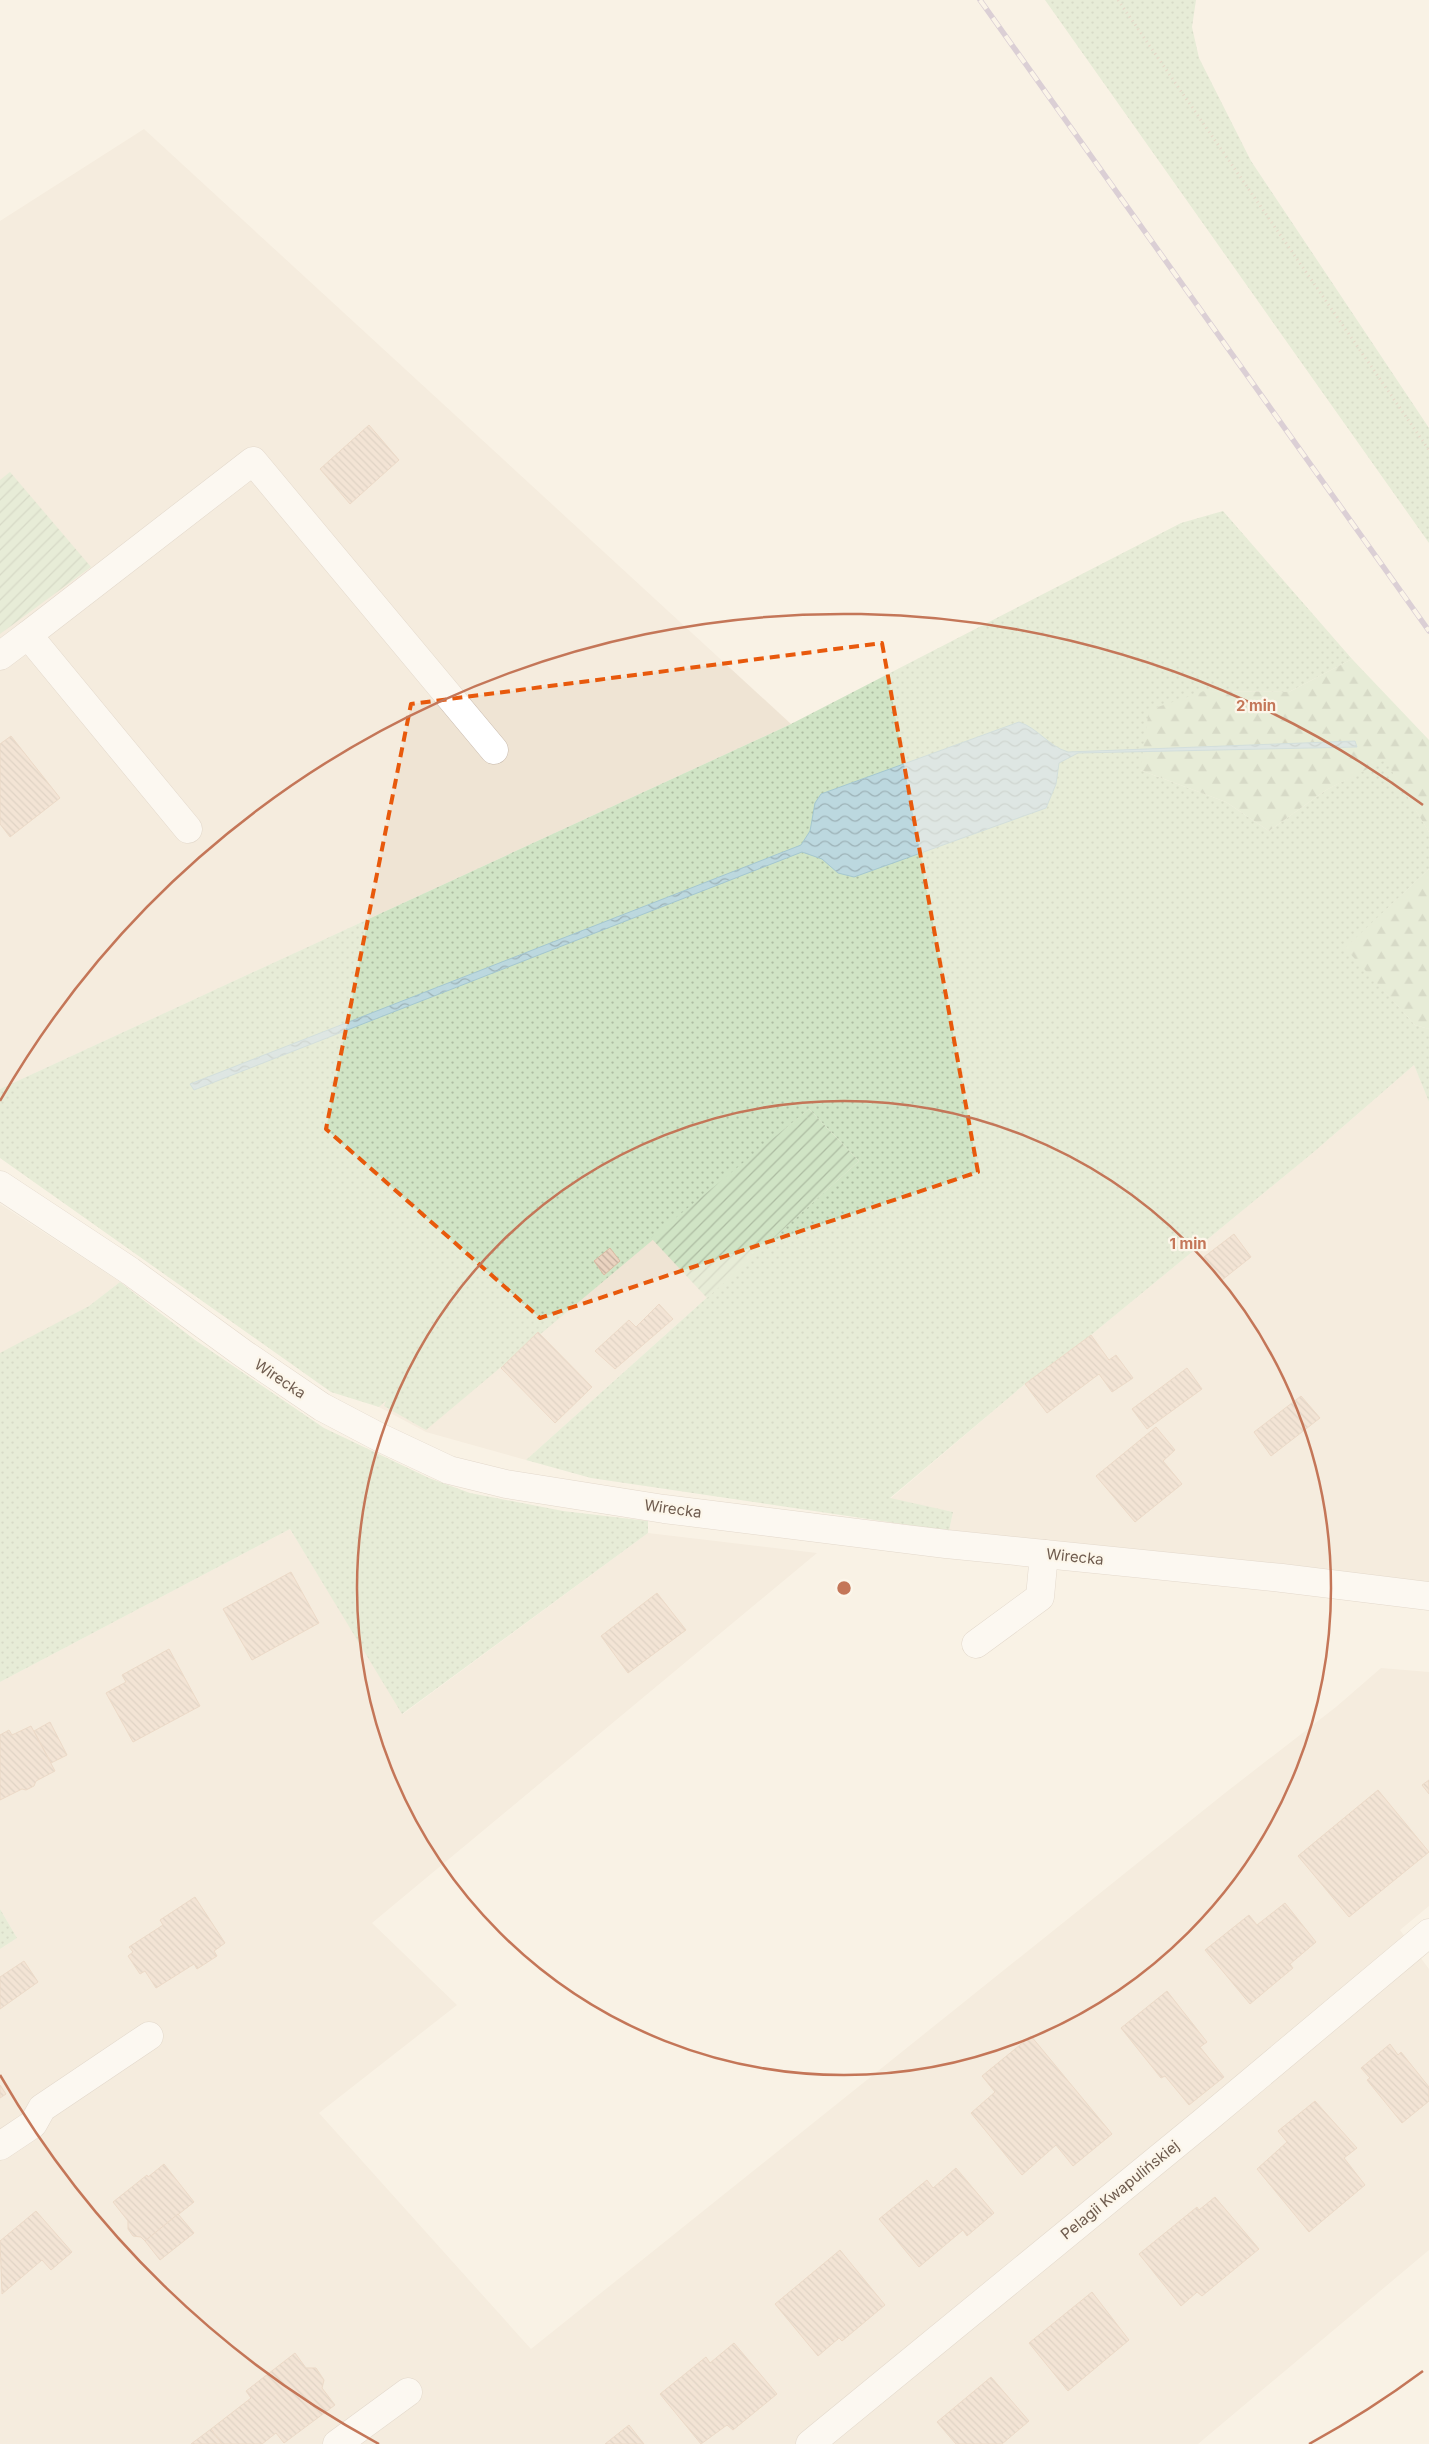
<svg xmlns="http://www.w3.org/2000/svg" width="1429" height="2444" font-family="Inter,sans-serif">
  <defs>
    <pattern id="grass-dots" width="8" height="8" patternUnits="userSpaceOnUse" patternTransform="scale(1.25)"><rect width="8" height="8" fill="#d0e4c5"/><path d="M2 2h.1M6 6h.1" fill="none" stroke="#adbca2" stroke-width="1.8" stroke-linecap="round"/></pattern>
    <pattern id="forest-firs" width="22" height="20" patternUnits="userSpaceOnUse" patternTransform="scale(1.25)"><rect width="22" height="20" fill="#d0e4c5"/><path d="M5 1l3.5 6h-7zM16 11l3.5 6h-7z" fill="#adbca2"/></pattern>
    <pattern id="garden-furrows" width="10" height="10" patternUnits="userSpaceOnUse" patternTransform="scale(1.25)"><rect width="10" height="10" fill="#d0e4c5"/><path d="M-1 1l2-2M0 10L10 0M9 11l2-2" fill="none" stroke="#adbca2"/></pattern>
    <pattern id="water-waves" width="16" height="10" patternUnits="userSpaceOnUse" patternTransform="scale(1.25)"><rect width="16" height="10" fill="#bcd8df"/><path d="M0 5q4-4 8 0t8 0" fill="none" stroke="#9db2b7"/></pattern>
    <pattern id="building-back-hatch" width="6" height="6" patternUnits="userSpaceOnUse" patternTransform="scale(1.25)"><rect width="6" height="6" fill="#ead3c0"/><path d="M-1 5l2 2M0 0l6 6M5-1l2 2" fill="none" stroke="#c2ae9e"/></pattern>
  </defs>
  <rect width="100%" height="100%" fill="#f9f2e5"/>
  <g fill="#efe4d4">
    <path d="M 144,129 L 791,724 L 0,1089 L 0,221 Z"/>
    <path d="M 1414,1065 L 1429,1102 L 1429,1585 L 949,1531 L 953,1512 L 890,1499 L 1025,1384 L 1091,1335 L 1315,1151 Z"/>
    <path d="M 776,1075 L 859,1161 L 526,1460 L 426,1432 L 379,1407 Z"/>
    <path d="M 0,1204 L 120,1282 L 89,1306 L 0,1354 Z"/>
    <path d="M 290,1529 L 403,1714 L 648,1533 L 817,1553 L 372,1923 L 457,2005 L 319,2113 L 531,2349 L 1225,1793 L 1336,1707 L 1381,1668 L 1429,1672 L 1429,1906 L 1400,1930 L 1429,1969 L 1429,2250 L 1198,2444 L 0,2444 L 0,1949 L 17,1938 L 0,1909 L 0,1682 Z"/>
  </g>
  <g fill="url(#grass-dots)">
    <path d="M 1045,0 L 1196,0 L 1192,27 L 1199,58 L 1251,161 L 1429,428 L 1429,543 Z"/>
    <path d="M 1223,511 L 1352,659 L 1289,692 L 1205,691 L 1140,770 L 1226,802 L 1269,831 L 1326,790 L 1385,759 L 1429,832 L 1429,869 L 1346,948 L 1415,1025 L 1429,1029 L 1429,1102 L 1414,1065 L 1315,1151 L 1091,1335 L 1025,1384 L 890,1498 L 953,1512 L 949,1531 L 591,1478 L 526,1460 L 859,1161 L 809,1109 L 426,1430 L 384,1406 L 386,1401 L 379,1407 L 331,1392 L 0,1158 L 0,1089 L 791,724 L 1181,523 Z"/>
    <path d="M 120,1282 L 195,1340 L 324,1428 L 429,1478 L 470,1493 L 563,1511 L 648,1521 L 648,1533 L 402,1714 L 290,1529 L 0,1682 L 0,1353 L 89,1306 Z"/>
    <path d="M 0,1909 L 17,1938 L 0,1949 Z"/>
  </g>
  <g fill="url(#forest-firs)">
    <path d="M 1352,659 L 1429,740 L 1429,832 L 1385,760 L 1326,790 L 1269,831 L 1226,802 L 1140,770 L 1149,710 L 1205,691 L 1289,692 Z"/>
    <path d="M 1429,869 L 1429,1029 L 1415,1025 L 1345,948 Z"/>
  </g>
  <g fill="url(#garden-furrows)">
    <path d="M 10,472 L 91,567 L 0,634 L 0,480 Z"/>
    <path d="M 809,1109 L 859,1161 L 707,1298 L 651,1238 Z"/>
  </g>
  <path fill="url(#water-waves)" stroke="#a4c7d0" d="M 1019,722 C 1038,728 1048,746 1068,752 L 1355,741 L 1357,747 L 1078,753 L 1059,763 L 1056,784 L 1046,808 L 854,877 L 838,873 L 822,859 L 802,852 L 194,1090 L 190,1084 L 801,845 L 810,831 L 815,803 L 821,794 Z"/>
  <g fill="url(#building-back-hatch)" stroke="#dbbba3">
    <path d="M 369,425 L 399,460 L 350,504 L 320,469 Z"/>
    <path d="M 11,736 L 60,798 L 10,837 L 0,824 L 0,744 Z"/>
    <path d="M 1234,1234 L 1251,1257 L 1222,1280 L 1204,1257 Z"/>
    <path d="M 610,1248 L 620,1261 L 604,1275 L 594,1261 Z"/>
    <path d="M 659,1304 L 673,1319 L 615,1369 L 595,1351 L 629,1320 L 636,1327 Z"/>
    <path d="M 538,1332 L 592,1387 L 555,1423 L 501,1368 Z"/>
    <path d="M 1091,1335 L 1109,1360 L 1116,1355 L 1133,1378 L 1112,1392 L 1099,1374 L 1047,1413 L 1025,1384 Z"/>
    <path d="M 1187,1368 L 1202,1389 L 1147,1429 L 1132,1409 Z"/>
    <path d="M 1301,1396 L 1320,1418 L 1271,1456 L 1254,1432 Z"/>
    <path d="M 1156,1427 L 1175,1450 L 1163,1461 L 1182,1484 L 1135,1522 L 1096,1476 Z"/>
    <path d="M 291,1572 L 319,1623 L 252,1660 L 223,1609 Z"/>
    <path d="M 657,1593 L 686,1630 L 628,1673 L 601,1636 Z"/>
    <path d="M 169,1649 L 200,1706 L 133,1742 L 106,1693 L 126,1682 L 122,1675 Z"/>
    <path d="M 50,1722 L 67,1755 L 51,1763 L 34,1731 Z"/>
    <path d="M 31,1726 L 55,1771 L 36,1781 L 34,1786 L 26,1790 L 22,1789 L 0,1800 L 0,1735 L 9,1730 L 12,1735 Z"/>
    <path d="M 1429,1780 L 1429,1794 L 1422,1785 Z"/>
    <path d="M 1378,1790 L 1429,1852 L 1349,1917 L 1298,1856 Z"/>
    <path d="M 195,1897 L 225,1943 L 214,1951 L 217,1956 L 197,1969 L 194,1964 L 156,1988 L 145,1971 L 140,1974 L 128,1956 L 133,1952 L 129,1947 L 163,1925 L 160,1920 Z"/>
    <path d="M 1285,1903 L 1316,1942 L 1290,1964 L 1293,1968 L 1250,2004 L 1205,1950 L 1249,1915 L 1257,1925 Z"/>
    <path d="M 24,1961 L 38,1982 L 0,2009 L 0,1977 Z"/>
    <path d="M 1167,1991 L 1207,2042 L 1200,2047 L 1224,2077 L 1189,2105 L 1165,2076 L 1161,2078 L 1121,2028 Z"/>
    <path d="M 1031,2036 L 1112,2134 L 1073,2166 L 1056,2145 L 1022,2175 L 971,2113 L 995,2092 L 982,2076 Z"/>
    <path d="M 1390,2044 L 1398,2055 L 1401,2052 L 1429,2087 L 1429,2101 L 1402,2123 L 1367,2080 L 1370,2078 L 1361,2068 Z"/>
    <path d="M 0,2085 L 6,2094 L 0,2098 Z"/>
    <path d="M 1315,2101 L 1357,2148 L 1344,2158 L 1365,2185 L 1309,2232 L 1257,2169 L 1287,2142 L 1278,2131 Z"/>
    <path d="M 164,2164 L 194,2202 L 145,2241 L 141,2237 L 133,2236 L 128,2229 L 128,2221 L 113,2202 L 147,2175 L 148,2177 Z"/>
    <path d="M 956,2168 L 994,2213 L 967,2236 L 963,2230 L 919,2267 L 879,2219 L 927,2180 L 933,2188 Z"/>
    <path d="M 1215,2197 L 1259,2249 L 1202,2296 L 1197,2292 L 1181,2306 L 1139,2254 L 1197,2207 L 1199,2210 Z"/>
    <path d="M 36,2211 L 72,2252 L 51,2270 L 42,2260 L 2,2294 L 0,2241 Z"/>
    <path d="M 178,2214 L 194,2233 L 160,2260 L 145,2241 Z"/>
    <path d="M 840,2250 L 885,2305 L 842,2341 L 839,2338 L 818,2356 L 775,2304 Z"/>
    <path d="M 1092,2292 L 1129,2340 L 1068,2391 L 1029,2343 Z"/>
    <path d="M 734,2343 L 777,2394 L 733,2430 L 727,2425 L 701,2444 L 660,2394 L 706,2357 L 710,2363 Z"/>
    <path d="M 295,2353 L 306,2368 L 316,2368 L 324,2380 L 322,2388 L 335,2405 L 284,2443 L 276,2433 L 262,2444 L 222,2444 L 211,2429 L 251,2398 L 246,2391 Z"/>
    <path d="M 991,2377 L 1029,2421 L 1002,2444 L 956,2444 L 937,2422 Z"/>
    <path d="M 629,2425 L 644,2444 L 605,2444 Z"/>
    <path d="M 211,2429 L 222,2444 L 191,2444 Z"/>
  </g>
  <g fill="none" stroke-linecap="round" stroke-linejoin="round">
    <g stroke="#c8baad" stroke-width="29">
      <g id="minor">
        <path d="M 28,635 L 253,461 L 494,750"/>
        <path d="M 0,656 L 28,635 L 188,829"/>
        <path d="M 0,1185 L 130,1271 L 244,1354 L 322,1407 L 381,1438 L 449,1470 L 506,1484 L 664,1509 L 946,1544 L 1282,1578 L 1429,1596"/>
        <path d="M 976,1644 L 1040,1597 L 1044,1554"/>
        <path d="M 0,2146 L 33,2124 L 42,2108 L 149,2036"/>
        <path d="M 337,2444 L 408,2392"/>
        <path d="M 810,2444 L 1202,2123 L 1429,1933"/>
      </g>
    </g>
    <path stroke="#cfb7a4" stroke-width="3" stroke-dasharray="1 4" stroke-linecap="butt" d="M 1118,0 L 1429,450"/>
    <use href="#minor" stroke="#fff" stroke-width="28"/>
    <g stroke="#b5a5c0" stroke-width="5.5">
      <path id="rail" d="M 980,0 L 1429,631"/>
    </g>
    <use href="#rail" stroke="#fcf6ea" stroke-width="4" stroke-dasharray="11" stroke-linecap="butt"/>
  </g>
  <path d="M0 0H1429V2444H0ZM 882,643 L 978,1172 L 540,1318 L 326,1129 L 411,704 Z" fill="#f9f2e5" fill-opacity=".55" fill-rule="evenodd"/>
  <path fill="none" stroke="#e8590c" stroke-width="4" stroke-dasharray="10 6" stroke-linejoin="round" d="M 882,643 L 978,1172 L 540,1318 L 326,1129 L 411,704 Z"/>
  <g fill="none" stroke="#c47658" stroke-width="2.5">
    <circle cx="844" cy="1588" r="487"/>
    <path d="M1423 2371A974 974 0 0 1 1309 2444M379 2444A974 974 0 0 1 0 2075M0 1101A974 974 0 0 1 1423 805"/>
  </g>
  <g text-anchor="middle" stroke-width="4.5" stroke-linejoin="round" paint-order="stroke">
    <g font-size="15" fill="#6e5b4e" stroke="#fcf6ea">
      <text transform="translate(280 1379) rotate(34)" y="5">Wirecka</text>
      <text transform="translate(673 1509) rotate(8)" y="5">Wirecka</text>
      <text transform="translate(1075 1557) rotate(6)" y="5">Wirecka</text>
      <text transform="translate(1120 2190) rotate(-39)" y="5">Pelagii Kwapulińskiej</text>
    </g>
  </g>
  <circle cx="844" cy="1588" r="8" fill="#c47658" stroke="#fcf6ea" stroke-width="2.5"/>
  <g font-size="15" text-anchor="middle" font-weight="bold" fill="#c47658" stroke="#fcf6ea" stroke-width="4.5" stroke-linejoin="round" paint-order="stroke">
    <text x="1256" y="711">2 min</text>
    <text x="1188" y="1249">1 min</text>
  </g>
</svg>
